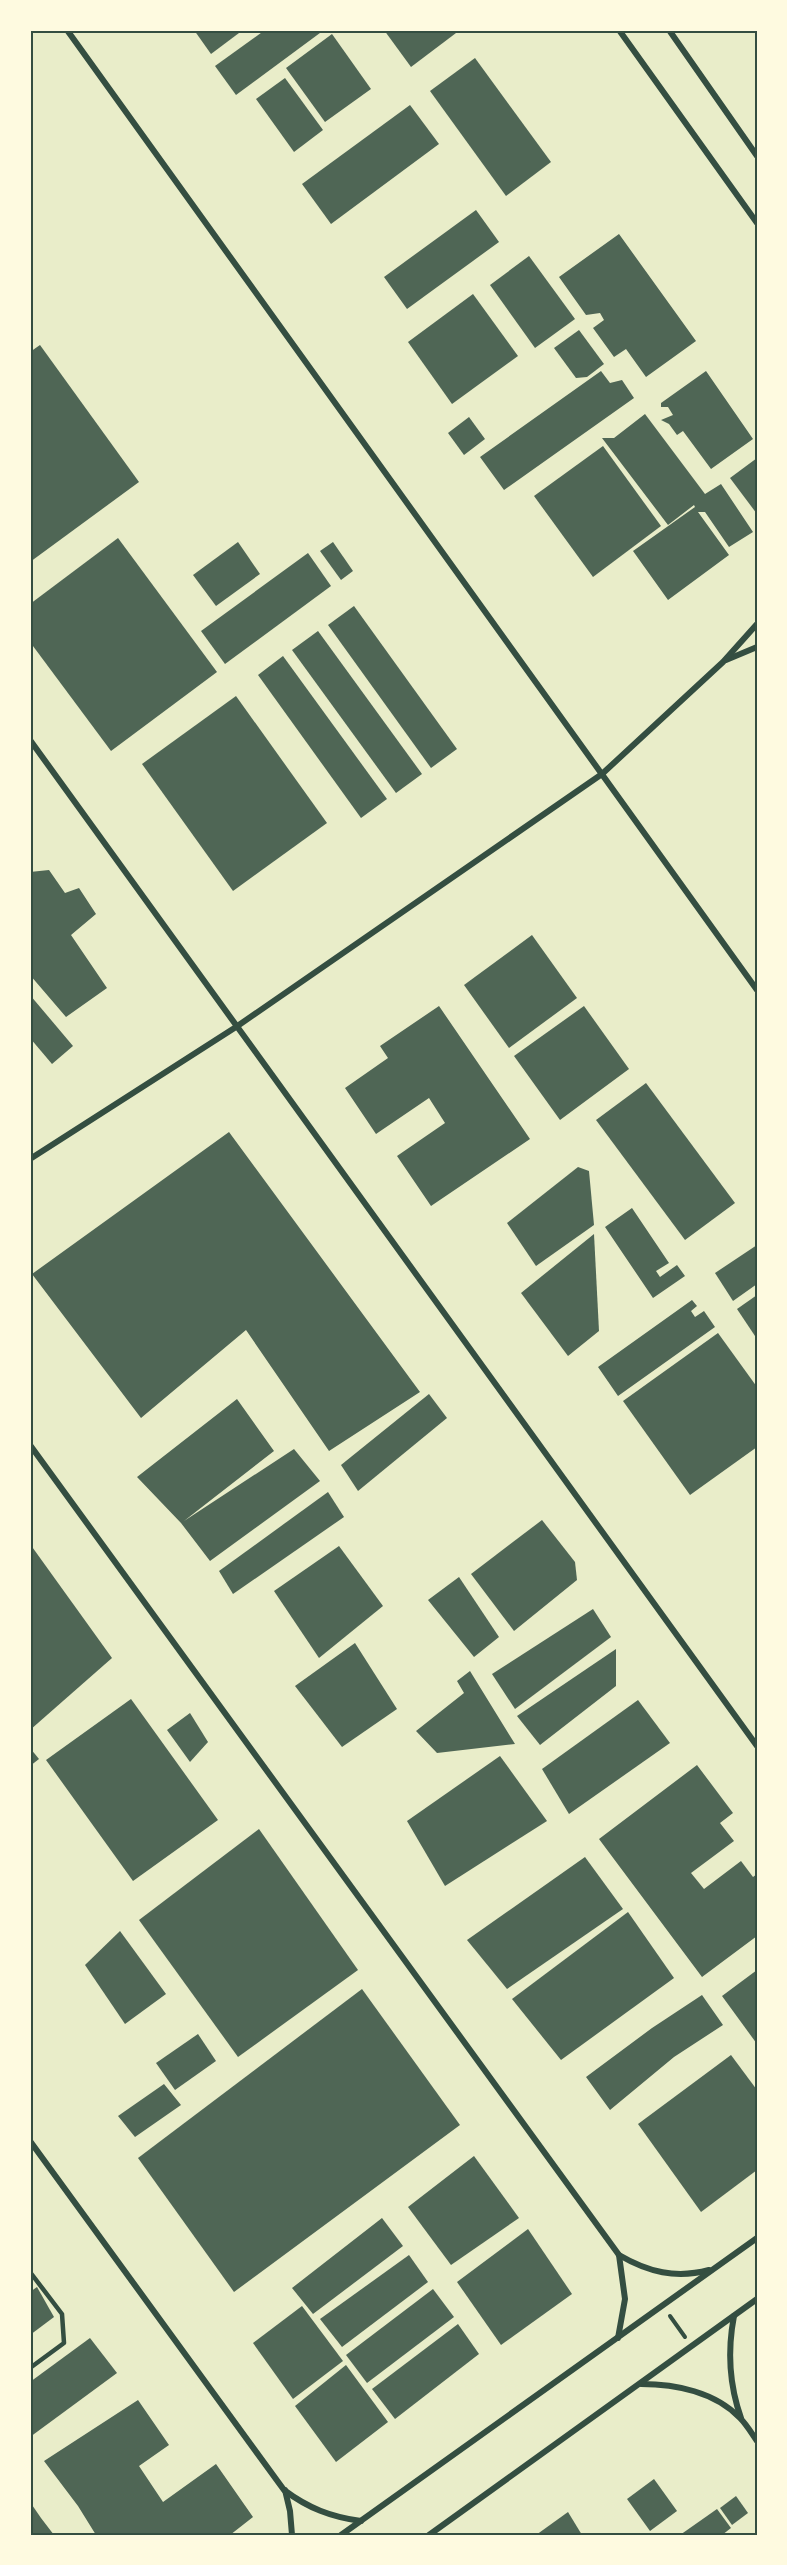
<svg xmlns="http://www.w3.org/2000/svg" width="787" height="2565" font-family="'Zilla Slab',serif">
  <rect width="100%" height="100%" fill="#e9edc9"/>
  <g fill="#4f6655">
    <path d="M 194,30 L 243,30 L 211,54 Z"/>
    <path d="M 265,30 L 324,30 L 236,95 L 215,66 Z"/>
    <path d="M 384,30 L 460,30 L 411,67 Z"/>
    <path d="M 332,34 L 371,89 L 325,122 L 286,68 Z"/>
    <path d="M 475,58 L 551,162 L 506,196 L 430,91 Z"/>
    <path d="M 285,78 L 323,130 L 294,152 L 256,99 Z"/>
    <path d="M 410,105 L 439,144 L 331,224 L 302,184 Z"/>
    <path d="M 476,210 L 499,242 L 407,309 L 384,277 Z"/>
    <path d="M 619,234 L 696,341 L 646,377 L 626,349 L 614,357 L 593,328 L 604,320 L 600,313 L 586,315 L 559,277 Z"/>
    <path d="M 529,256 L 575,319 L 535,348 L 490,285 Z"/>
    <path d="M 473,294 L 518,356 L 452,404 L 408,342 Z"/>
    <path d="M 579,330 L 604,364 L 587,377 L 576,378 L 554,348 Z"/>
    <path d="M 40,345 L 139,482 L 30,562 L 30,352 Z"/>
    <path d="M 601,371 L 610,383 L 622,380 L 634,398 L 504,490 L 480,457 Z"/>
    <path d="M 706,371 L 753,439 L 711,469 L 683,431 L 677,435 L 669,424 L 661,420 L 673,415 L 668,407 L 661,407 L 661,403 Z"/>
    <path d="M 645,414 L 705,494 L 721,484 L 753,532 L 729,547 L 705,512 L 698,512 L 729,555 L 668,600 L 633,551 L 695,507 L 694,505 L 668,525 L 602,438 L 614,438 Z"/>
    <path d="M 469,417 L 485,439 L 464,455 L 448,433 Z"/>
    <path d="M 603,446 L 661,526 L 593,577 L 534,496 Z"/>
    <path d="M 757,458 L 757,514 L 730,478 Z"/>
    <path d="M 118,538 L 217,672 L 111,751 L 30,642 L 30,604 Z"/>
    <path d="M 238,542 L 260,574 L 216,606 L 193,575 Z"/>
    <path d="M 333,542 L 353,571 L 341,580 L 320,551 Z"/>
    <path d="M 308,553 L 331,586 L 225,664 L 201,631 Z"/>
    <path d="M 354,606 L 457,749 L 431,768 L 328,625 Z"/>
    <path d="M 318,631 L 422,774 L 396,793 L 292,650 Z"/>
    <path d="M 283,656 L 387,799 L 361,818 L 258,675 Z"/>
    <path d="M 236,696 L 327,823 L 233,891 L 142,764 Z"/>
    <path d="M 49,870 L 65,893 L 79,888 L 96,914 L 71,935 L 107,988 L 66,1017 L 30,975 L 30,872 Z"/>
    <path d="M 532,935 L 577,998 L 509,1048 L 464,985 Z"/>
    <path d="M 30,995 L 73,1046 L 52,1064 L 30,1038 Z"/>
    <path d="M 439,1006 L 530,1139 L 431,1206 L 397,1156 L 445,1123 L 429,1098 L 376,1134 L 345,1088 L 388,1058 L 380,1046 Z"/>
    <path d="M 584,1006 L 629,1069 L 560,1120 L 514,1056 Z"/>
    <path d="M 646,1083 L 735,1203 L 685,1240 L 596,1120 Z"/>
    <path d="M 229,1132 L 420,1392 L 329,1451 L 246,1330 L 141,1418 L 32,1274 Z"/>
    <path d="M 578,1167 L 589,1171 L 594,1225 L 536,1266 L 507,1223 Z"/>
    <path d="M 632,1208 L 669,1263 L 656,1271 L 660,1277 L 677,1265 L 685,1276 L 653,1298 L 605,1227 Z"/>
    <path d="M 594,1234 L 599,1331 L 568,1356 L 521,1293 Z"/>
    <path d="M 757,1245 L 757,1284 L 733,1301 L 715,1273 Z"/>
    <path d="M 757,1295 L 757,1339 L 737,1309 Z"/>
    <path d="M 692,1300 L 697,1306 L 691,1311 L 695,1317 L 704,1311 L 715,1327 L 618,1396 L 598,1367 Z"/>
    <path d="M 718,1333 L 757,1387 L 757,1447 L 690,1495 L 623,1401 Z"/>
    <path d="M 429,1394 L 447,1418 L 358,1491 L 341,1465 Z"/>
    <path d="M 237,1399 L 274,1451 L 184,1521 L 294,1449 L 320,1481 L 210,1561 L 181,1523 L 137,1477 Z"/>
    <path d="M 328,1492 L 344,1517 L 233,1594 L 219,1571 Z"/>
    <path d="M 542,1520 L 575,1562 L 577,1580 L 514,1631 L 471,1574 Z"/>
    <path d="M 30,1544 L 112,1658 L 30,1730 Z"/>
    <path d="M 339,1546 L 383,1606 L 319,1658 L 274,1591 Z"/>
    <path d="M 459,1577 L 499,1637 L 474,1657 L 428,1600 Z"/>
    <path d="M 593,1609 L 611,1637 L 515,1709 L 492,1674 Z"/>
    <path d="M 355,1643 L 397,1709 L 342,1747 L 295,1686 Z"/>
    <path d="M 616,1649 L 616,1686 L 540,1745 L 517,1716 Z"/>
    <path d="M 470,1671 L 515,1744 L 437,1753 L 416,1731 L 464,1693 L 457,1681 Z"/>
    <path d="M 131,1699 L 218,1820 L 133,1881 L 46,1760 Z"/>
    <path d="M 638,1700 L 670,1743 L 569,1814 L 542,1769 Z"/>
    <path d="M 190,1713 L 208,1742 L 190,1762 L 167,1730 Z"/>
    <path d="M 30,1748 L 39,1759 L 30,1766 Z"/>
    <path d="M 500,1756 L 547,1821 L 445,1886 L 407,1821 Z"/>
    <path d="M 697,1765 L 733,1813 L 720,1823 L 734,1841 L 691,1873 L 704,1889 L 741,1861 L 753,1877 L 757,1874 L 757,1936 L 702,1977 L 599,1839 Z"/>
    <path d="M 259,1829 L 358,1970 L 238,2057 L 139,1920 Z"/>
    <path d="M 585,1857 L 623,1909 L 507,1989 L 467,1940 Z"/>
    <path d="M 628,1912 L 674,1978 L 561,2060 L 512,1999 Z"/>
    <path d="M 120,1931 L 166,1994 L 125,2024 L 85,1965 Z"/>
    <path d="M 757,1970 L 757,2044 L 722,1996 Z"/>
    <path d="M 362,1989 L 460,2125 L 234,2292 L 138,2158 Z"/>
    <path d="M 702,1995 L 723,2025 L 674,2057 L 610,2110 L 586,2077 L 652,2028 Z"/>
    <path d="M 198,2034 L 216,2061 L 175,2090 L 156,2063 Z"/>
    <path d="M 731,2055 L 757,2090 L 757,2170 L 701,2212 L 638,2124 Z"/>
    <path d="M 164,2084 L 181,2105 L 135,2137 L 118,2116 Z"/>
    <path d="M 474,2156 L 519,2218 L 451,2265 L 408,2207 Z"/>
    <path d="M 382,2218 L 403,2246 L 313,2314 L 292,2288 Z"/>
    <path d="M 528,2229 L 572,2294 L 501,2345 L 457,2282 Z"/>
    <path d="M 409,2255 L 428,2282 L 342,2347 L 320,2319 Z"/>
    <path d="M 37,2287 L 54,2317 L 30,2335 L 30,2292 Z"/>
    <path d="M 433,2289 L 454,2317 L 367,2383 L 346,2355 Z"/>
    <path d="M 302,2306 L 343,2361 L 293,2399 L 253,2343 Z"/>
    <path d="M 458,2324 L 479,2354 L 395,2419 L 372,2389 Z"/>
    <path d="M 90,2338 L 117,2373 L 30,2437 L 30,2382 Z"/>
    <path d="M 346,2365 L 388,2422 L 336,2462 L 295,2406 Z"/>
    <path d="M 138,2400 L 169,2445 L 139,2466 L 163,2502 L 216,2464 L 253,2517 L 230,2535 L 96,2535 L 78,2506 L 44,2461 Z"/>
    <path d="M 654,2479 L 677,2511 L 650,2531 L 627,2499 Z"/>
    <path d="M 736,2496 L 748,2513 L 732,2525 L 720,2508 Z"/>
    <path d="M 30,2502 L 41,2518 L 54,2535 L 30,2535 Z"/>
    <path d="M 717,2509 L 731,2528 L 722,2535 L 680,2535 Z"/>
    <path d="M 568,2512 L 582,2535 L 536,2535 Z"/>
  </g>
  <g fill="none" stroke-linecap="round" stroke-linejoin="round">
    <path stroke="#344e41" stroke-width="4" d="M 670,2316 L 685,2337"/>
    <path stroke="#344e41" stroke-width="4.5" d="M 30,2272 L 62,2314 L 64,2343 L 30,2368"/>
    <g stroke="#344e41" stroke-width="6">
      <path d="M 67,30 L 757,990"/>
      <path d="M 619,30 L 757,223"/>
      <path d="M 669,30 L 757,156"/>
      <path d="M 726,660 L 757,647"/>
      <path d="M 30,740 L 757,1746"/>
      <path d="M 30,1159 L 236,1027 L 602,774 L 723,662 L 757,624"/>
      <path d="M 30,1445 L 619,2255 L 625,2299 L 618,2338"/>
      <path d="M 30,2141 L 284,2490 C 308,2508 331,2517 361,2521"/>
      <path d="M 619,2255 C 648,2272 676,2279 709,2270"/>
      <path d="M 734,2316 C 727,2352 729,2384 741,2418"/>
      <path d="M 641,2384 C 676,2384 715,2392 740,2418 C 747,2425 752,2434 757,2441"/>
      <path d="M 285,2490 L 290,2511 L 292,2535"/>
      <path d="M 341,2535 L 757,2238"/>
      <path d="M 429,2535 L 757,2299"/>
    </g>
  </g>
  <rect width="787" height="2565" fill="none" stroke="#fefae0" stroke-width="63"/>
  <rect x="32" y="32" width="724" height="2502" fill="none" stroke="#344e41" stroke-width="2"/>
</svg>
